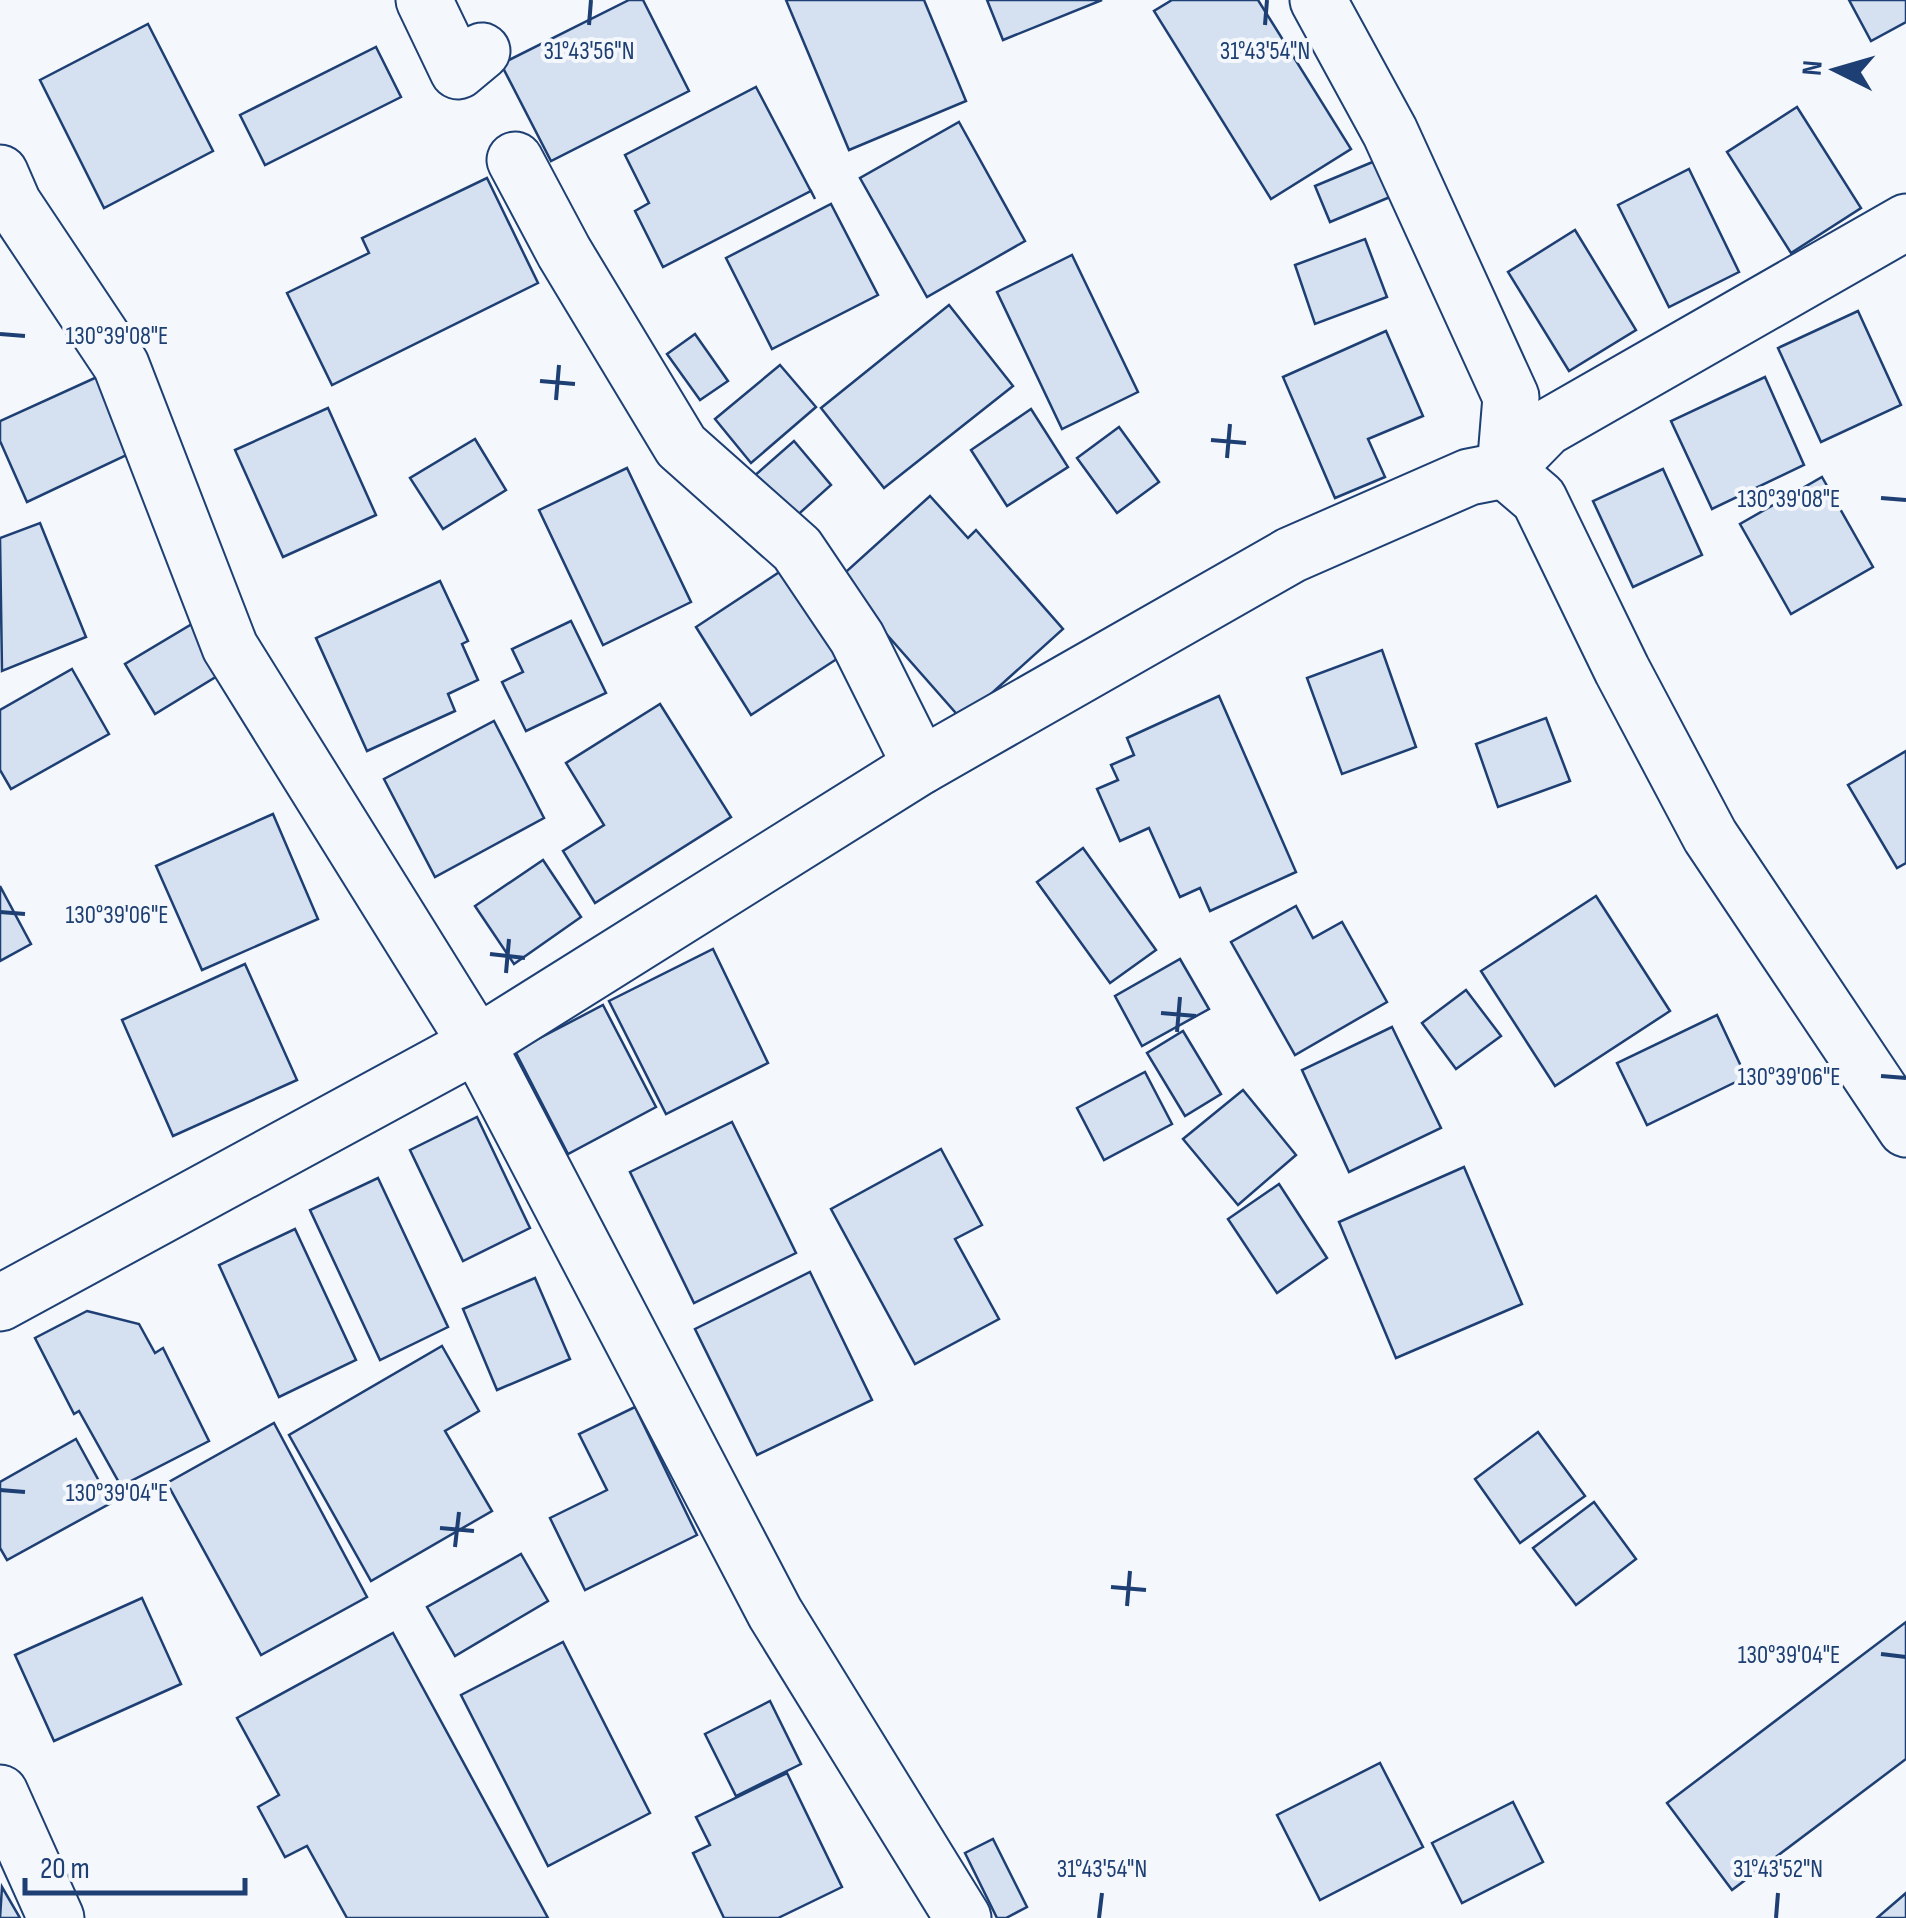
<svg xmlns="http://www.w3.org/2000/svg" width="1906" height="1918" font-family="'Sofia Sans Condensed',sans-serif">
  <rect width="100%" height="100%" fill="#f4f7fb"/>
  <g fill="#d5e0f0" stroke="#1d3f73" stroke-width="2.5">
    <path d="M 629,0 L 643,0 L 689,91 L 551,161 L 501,64 Z"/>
    <path d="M 786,0 L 924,0 L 966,101 L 849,150 Z"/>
    <path d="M 987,0 L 1102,0 L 1003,40 Z"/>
    <path d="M 1172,0 L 1258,0 L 1351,149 L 1271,199 L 1154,11 Z"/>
    <path d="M 1849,0 L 1906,0 L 1906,22 L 1871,41 Z"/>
    <path d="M 148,24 L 213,151 L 104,208 L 40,80 Z"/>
    <path d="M 376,47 L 401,97 L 265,165 L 240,115 Z"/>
    <path d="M 756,87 L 815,199 L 811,191 L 663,267 L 635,211 L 649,203 L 625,155 Z"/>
    <path d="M 1797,107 L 1861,208 L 1791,253 L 1727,152 Z"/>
    <path d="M 959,122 L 1025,241 L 927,297 L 860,178 Z"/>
    <path d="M 1375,161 L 1390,197 L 1330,222 L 1315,186 Z"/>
    <path d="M 1689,169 L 1739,272 L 1669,307 L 1618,205 Z"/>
    <path d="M 487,178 L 538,283 L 332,385 L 287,293 L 369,253 L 362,238 Z"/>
    <path d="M 831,204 L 878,295 L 772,349 L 726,258 Z"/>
    <path d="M 1575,230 L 1636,330 L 1569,371 L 1508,272 Z"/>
    <path d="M 1365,239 L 1387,297 L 1315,324 L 1295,265 Z"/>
    <path d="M 1072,255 L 1138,392 L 1062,429 L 997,292 Z"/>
    <path d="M 949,305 L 1013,386 L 884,488 L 821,408 Z"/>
    <path d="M 1858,311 L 1901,405 L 1821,442 L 1778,348 Z"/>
    <path d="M 1386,331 L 1423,416 L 1368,439 L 1385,477 L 1335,498 L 1283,377 Z"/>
    <path d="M 695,334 L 728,381 L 700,400 L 667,354 Z"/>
    <path d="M 780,365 L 816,407 L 751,463 L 715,419 Z"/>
    <path d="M 97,377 L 131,453 L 27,502 L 0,441 L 0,421 Z"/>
    <path d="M 1765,377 L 1804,465 L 1712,509 L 1671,421 Z"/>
    <path d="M 328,408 L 376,515 L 283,557 L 235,450 Z"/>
    <path d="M 1031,409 L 1068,467 L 1007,506 L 971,450 Z"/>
    <path d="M 1119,427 L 1159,482 L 1117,513 L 1077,458 Z"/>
    <path d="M 475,439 L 506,490 L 443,529 L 410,478 Z"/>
    <path d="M 794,441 L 831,485 L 792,520 L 753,477 Z"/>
    <path d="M 627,468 L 691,602 L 603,645 L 539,510 Z"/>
    <path d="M 1663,469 L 1702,555 L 1633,587 L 1593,501 Z"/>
    <path d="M 1822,477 L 1873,567 L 1791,614 L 1740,524 Z"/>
    <path d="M 930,496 L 968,538 L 976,530 L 1063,629 L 962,720 L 838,579 Z"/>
    <path d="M 40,523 L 86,637 L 2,671 L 0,538 Z"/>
    <path d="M 790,565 L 846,653 L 751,715 L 696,627 Z"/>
    <path d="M 440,581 L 468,641 L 462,644 L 478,680 L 448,694 L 455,711 L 367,751 L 316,638 Z"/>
    <path d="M 197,621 L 227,670 L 155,714 L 125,664 Z"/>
    <path d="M 571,621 L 606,693 L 526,731 L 502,682 L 523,672 L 512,649 Z"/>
    <path d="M 1382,650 L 1416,747 L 1342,774 L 1307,678 Z"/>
    <path d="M 72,669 L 109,734 L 11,789 L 0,770 L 0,710 Z"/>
    <path d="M 1219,696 L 1296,872 L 1210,911 L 1200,888 L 1180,897 L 1149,828 L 1120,841 L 1097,789 L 1118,780 L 1111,765 L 1134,755 L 1127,738 Z"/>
    <path d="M 660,704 L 731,817 L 595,903 L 563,851 L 604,825 L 566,763 Z"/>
    <path d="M 1546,718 L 1570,781 L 1498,807 L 1476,744 Z"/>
    <path d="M 494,721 L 544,818 L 435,877 L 384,779 Z"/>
    <path d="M 1906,751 L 1906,863 L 1897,868 L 1848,785 Z"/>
    <path d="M 273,814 L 318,919 L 202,970 L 156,866 Z"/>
    <path d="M 1083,848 L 1156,950 L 1110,983 L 1037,882 Z"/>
    <path d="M 543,860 L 581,917 L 514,964 L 475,906 Z"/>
    <path d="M 0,886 L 31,944 L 0,961 Z"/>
    <path d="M 1596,896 L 1670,1011 L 1555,1086 L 1481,971 Z"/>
    <path d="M 1296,906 L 1313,938 L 1342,922 L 1387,1002 L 1295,1055 L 1231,942 Z"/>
    <path d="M 713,949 L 768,1063 L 666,1114 L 609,1001 Z"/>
    <path d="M 1180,959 L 1209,1009 L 1142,1046 L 1115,996 Z"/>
    <path d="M 245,964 L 297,1080 L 173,1136 L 122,1020 Z"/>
    <path d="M 1466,990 L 1501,1036 L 1456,1069 L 1422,1023 Z"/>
    <path d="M 603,1005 L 656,1107 L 568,1154 L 515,1051 Z"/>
    <path d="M 1717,1015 L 1746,1077 L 1647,1125 L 1617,1063 Z"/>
    <path d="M 1392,1027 L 1441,1128 L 1349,1172 L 1302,1070 Z"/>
    <path d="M 1183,1031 L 1221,1094 L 1185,1116 L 1147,1053 Z"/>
    <path d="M 1145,1072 L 1172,1124 L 1104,1160 L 1077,1108 Z"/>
    <path d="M 1243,1090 L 1296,1155 L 1238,1205 L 1183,1139 Z"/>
    <path d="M 477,1117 L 530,1228 L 463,1261 L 410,1150 Z"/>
    <path d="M 732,1122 L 796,1253 L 694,1303 L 630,1172 Z"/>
    <path d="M 941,1149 L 982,1225 L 955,1239 L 999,1319 L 915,1364 L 831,1209 Z"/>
    <path d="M 1464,1167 L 1522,1304 L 1396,1358 L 1339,1222 Z"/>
    <path d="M 378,1178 L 448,1327 L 380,1360 L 310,1210 Z"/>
    <path d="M 1279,1184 L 1327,1258 L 1277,1293 L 1228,1219 Z"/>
    <path d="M 295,1229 L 356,1360 L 279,1397 L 219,1265 Z"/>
    <path d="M 810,1272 L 872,1400 L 757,1455 L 695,1329 Z"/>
    <path d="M 535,1278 L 570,1359 L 497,1390 L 463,1309 Z"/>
    <path d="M 87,1311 L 139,1324 L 155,1353 L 163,1348 L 209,1441 L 121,1486 L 79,1411 L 74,1414 L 35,1338 Z"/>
    <path d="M 442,1346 L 479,1411 L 445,1431 L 492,1511 L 371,1581 L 289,1435 Z"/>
    <path d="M 635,1407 L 697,1535 L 585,1590 L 550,1518 L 607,1490 L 579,1434 Z"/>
    <path d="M 274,1423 L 367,1597 L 261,1655 L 167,1483 Z"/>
    <path d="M 1538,1432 L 1585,1496 L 1520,1543 L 1475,1479 Z"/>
    <path d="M 76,1439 L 111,1503 L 7,1560 L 0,1548 L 0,1482 Z"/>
    <path d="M 1594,1502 L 1636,1559 L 1576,1605 L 1533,1548 Z"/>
    <path d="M 521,1554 L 548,1601 L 455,1656 L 427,1607 Z"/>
    <path d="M 142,1598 L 181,1684 L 54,1741 L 15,1655 Z"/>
    <path d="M 1906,1622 L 1906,1759 L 1732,1890 L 1667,1803 Z"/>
    <path d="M 393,1633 L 548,1918 L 347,1918 L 307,1846 L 285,1857 L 258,1807 L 279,1795 L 237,1718 Z"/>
    <path d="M 563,1642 L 650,1813 L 548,1866 L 461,1695 Z"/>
    <path d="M 770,1701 L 801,1764 L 736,1796 L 705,1734 Z"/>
    <path d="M 1380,1763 L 1423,1847 L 1320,1900 L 1277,1815 Z"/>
    <path d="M 787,1773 L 842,1887 L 778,1918 L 724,1918 L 693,1853 L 710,1845 L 696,1817 Z"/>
    <path d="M 1513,1802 L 1543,1862 L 1462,1903 L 1432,1843 Z"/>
    <path d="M 993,1839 L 1027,1907 L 1006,1918 L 997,1918 L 965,1853 Z"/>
    <path d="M 2,1887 L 20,1918 L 0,1918 Z"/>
    <path d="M 1906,1893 L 1906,1918 L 1877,1918 Z"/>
  </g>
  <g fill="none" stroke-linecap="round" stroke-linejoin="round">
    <g stroke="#1d3f73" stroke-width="59">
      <g id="street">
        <path d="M 424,0 L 458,71 L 482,51"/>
        <path d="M 1318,0 L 1390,132 L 1511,397 L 1505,470"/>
        <path d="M 515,160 L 564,252 L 681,446 L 797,549 L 857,638 L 921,766"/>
        <path d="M 0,173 L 13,203 L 121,365 L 230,647 L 477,1044 L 775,1613 L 963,1918"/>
        <path d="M 1505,470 L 1539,499 L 1622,670 L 1710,836 L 1906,1129"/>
        <path d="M 0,1303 L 477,1044 L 921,766 L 1291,555 L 1469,477 L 1505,470 L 1546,428 L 1906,222"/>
      </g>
    </g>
    <g stroke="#1d3f73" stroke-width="59">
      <path id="secondary" d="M 0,1793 L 56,1918"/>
    </g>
    <use href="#street" stroke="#f4f7fb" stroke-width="55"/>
    <use href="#secondary" stroke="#f4f7fb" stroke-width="55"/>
  </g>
  <path fill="none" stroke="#1d3f73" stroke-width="4" d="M 589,25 L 591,0M 1265,25 L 1267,0M 0,334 L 25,336M 540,381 L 575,384M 556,400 L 559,365M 1211,440 L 1246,443M 1227,458 L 1230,424M 1881,498 L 1906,500M 0,912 L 25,914M 490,954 L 525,958M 506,973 L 509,939M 1161,1013 L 1196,1016M 1177,1032 L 1180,997M 1881,1076 L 1906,1078M 0,1490 L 25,1492M 440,1528 L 474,1531M 455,1547 L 459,1512M 1111,1587 L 1146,1590M 1127,1606 L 1130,1571M 1881,1654 L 1906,1657M 1099,1918 L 1102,1893M 1776,1918 L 1778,1893"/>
  <g font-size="25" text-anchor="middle" fill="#1d3f73" stroke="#f4f7fb" stroke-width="8" stroke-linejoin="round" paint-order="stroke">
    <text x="589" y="59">31°43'56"N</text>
    <text x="1265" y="59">31°43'54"N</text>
    <text x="117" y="344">130°39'08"E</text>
    <text x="1789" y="507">130°39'08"E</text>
    <text x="117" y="923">130°39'06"E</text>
    <text x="1789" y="1085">130°39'06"E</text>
    <text x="117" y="1501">130°39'04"E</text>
    <text x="1789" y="1663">130°39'04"E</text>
    <text x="1102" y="1877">31°43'54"N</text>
    <text x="1778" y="1877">31°43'52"N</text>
  </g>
  <g transform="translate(1836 70) rotate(275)" stroke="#f4f7fb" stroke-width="8" paint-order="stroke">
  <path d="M0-8L18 38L0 25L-18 38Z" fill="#1d3f73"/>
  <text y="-15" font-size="28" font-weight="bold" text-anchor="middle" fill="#1d3f73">N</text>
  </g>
  <path d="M25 1878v15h220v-15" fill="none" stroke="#1d3f73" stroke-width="5"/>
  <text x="40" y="1878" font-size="30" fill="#1d3f73" stroke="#f4f7fb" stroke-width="8" paint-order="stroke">20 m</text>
</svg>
